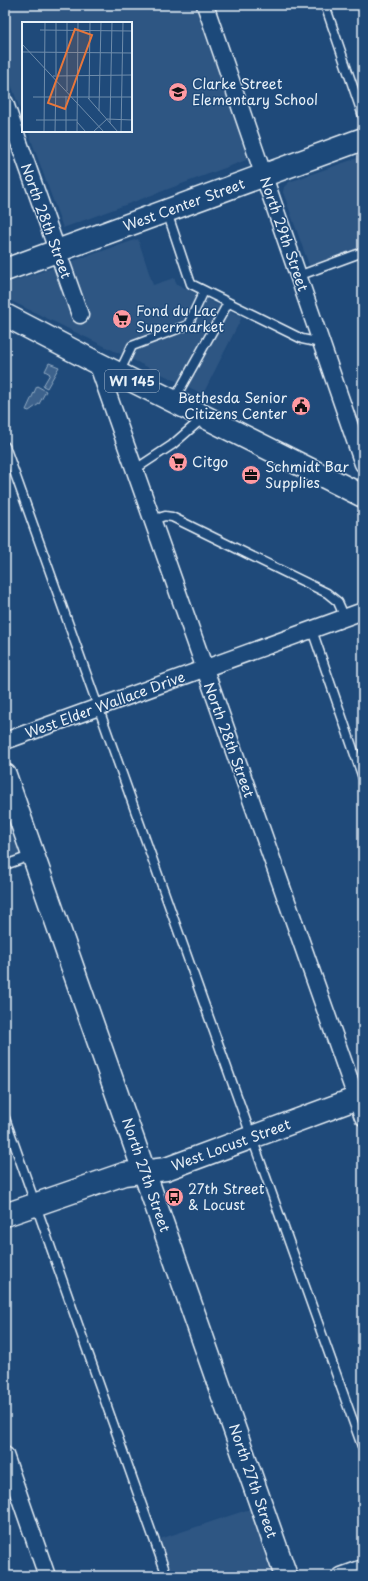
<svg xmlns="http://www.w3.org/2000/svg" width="368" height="1581" font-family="'Playpen Sans',sans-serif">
  <rect width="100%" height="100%" fill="#1f4a7a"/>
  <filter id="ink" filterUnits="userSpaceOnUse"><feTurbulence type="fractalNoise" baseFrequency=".025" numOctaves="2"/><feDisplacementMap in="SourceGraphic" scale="8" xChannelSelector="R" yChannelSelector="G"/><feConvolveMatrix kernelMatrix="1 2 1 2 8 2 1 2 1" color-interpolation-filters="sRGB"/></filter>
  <g filter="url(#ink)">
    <g fill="#2e5683">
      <path d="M 5,5 L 195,5 L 249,159 L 63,228 L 28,131 L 131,131 L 131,23 L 23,23 L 23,118 L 5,67 Z"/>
      <path d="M 363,156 L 363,249 L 310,268 L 283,192 L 284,187 L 289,182 Z"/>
      <path d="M 138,239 L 153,285 L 174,278 L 177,284 L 242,317 L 203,394 L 5,298 L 5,284 Z"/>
      <path d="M 5,775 L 33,855 L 5,865 Z"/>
      <path d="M 262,1505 L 286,1576 L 167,1576 L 154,1541 Z"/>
    </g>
    <g fill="#3c628c" stroke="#92aac2">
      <path d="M 49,363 L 59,367 L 47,388 L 43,386 L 50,374 L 45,371 Z"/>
      <path d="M 37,386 L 46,391 L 39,404 L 29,411 L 26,410 Z"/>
    </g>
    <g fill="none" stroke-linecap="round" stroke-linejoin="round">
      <g stroke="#e8f1f8" stroke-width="11">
        <g id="lane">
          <path d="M 325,5 L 363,116"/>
          <path d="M 5,140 L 16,136"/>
          <path d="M 167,212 L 191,284 L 302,339 L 321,343"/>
          <path d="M 298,276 L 363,252"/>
          <path d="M 119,373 L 132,346 L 188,325 L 204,291"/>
          <path d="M 174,400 L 228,303"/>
          <path d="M 5,446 C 123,781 245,1114 363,1449"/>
          <path d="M 134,470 L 172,445 L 204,417"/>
          <path d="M 152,520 L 165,516 L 172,517 L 327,593 L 338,602 L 345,618"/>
          <path d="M 312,630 L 363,778"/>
          <path d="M 5,865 L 33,855"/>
          <path d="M 5,1118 L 167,1576"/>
        </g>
      </g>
      <g stroke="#e8f1f8" stroke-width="19">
        <g id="street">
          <path d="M 205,5 L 363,464"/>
          <path d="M 5,103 L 80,315"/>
          <path d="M 97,363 L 363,1117"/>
          <path d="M 5,741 L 363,611"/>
          <path d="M 5,1455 L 47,1576"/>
          <path d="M 341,1576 L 363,1568"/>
        </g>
      </g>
      <g stroke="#e8f1f8" stroke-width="25">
        <g id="secondary">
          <path d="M 5,270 L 363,139"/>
          <path d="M 5,775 L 286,1576"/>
          <path d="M 5,1215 L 124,1174 L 166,1169 L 363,1096"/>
        </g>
      </g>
      <g stroke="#e8f1f8" stroke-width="25">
        <path id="primary" d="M 5,315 L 97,363 L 363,496"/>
      </g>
      <use href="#lane" stroke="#1f4a7a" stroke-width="8"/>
      <use href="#street" stroke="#1f4a7a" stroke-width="16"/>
      <use href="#secondary" stroke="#1f4a7a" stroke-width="22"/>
      <use href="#primary" stroke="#1f4a7a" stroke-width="22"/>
    </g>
  </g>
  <defs>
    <g id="school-disc" transform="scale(1)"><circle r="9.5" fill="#ff9aa2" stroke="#1f4a7a"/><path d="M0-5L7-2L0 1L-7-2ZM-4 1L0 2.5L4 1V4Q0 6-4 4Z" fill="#111"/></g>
    <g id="supermarket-disc" transform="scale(1)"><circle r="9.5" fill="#ff9aa2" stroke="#1f4a7a"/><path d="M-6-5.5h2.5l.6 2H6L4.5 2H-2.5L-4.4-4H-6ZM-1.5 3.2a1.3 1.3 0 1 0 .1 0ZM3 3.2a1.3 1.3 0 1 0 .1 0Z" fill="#111"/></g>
    <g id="civic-disc" transform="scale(1)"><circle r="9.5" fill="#ff9aa2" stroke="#1f4a7a"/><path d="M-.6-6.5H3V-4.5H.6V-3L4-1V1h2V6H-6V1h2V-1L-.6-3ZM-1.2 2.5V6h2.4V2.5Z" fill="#111"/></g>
    <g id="office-disc" transform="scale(1)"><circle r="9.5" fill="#ff9aa2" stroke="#1f4a7a"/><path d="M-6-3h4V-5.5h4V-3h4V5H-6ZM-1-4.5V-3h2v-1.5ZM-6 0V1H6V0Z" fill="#111"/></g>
    <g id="bus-disc" transform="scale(1)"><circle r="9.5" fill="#ff9aa2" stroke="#1f4a7a"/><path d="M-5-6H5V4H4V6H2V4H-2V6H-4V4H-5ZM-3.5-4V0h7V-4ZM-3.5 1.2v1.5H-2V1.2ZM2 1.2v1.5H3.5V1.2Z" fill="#111"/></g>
  </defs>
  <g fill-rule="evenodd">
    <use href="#school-disc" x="178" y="92"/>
    <use href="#supermarket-disc" x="122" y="319"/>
    <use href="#civic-disc" x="301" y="406"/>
    <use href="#supermarket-disc" x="178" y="462"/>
    <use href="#office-disc" x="251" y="475"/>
    <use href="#bus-disc" x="174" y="1197"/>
  </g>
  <g text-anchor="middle" stroke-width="3" stroke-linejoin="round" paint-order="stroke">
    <rect fill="#1f4a7a" stroke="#acbfd2" stroke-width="1" x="105" y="370" width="54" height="22" rx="3"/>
    <g font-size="13" font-weight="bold" fill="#e8f1f8">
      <text x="132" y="386">WI 145</text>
    </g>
    <g font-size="14" fill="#e8f1f8" stroke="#1f4a7a" text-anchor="start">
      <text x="192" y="89">Clarke Street<tspan x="192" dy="16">Elementary School</tspan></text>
      <text x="136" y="316">Fond du Lac<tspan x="136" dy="16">Supermarket</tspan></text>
      <text x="287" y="403" text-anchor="end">Bethesda Senior<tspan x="287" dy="16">Citizens Center</tspan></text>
      <text x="192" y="467">Citgo</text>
      <text x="265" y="472">Schmidt Bar<tspan x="265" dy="16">Supplies</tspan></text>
      <text x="188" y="1194">27th Street<tspan x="188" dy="16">&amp; Locust</tspan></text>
    </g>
    <g font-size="14" fill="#e8f1f8" stroke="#1f4a7a">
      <text transform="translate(184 205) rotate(-20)" y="5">West Center Street</text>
      <text transform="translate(46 221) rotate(70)" y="5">North 28th Street</text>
      <text transform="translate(284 234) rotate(71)" y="5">North 29th Street</text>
      <text transform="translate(105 705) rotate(-20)" y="5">West Elder Wallace Drive</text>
      <text transform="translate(229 740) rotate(70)" y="5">North 28th Street</text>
      <text transform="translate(231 1145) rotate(-20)" y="5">West Locust Street</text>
      <text transform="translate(146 1175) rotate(71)" y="5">North 27th Street</text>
      <text transform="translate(253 1481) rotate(71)" y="5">North 27th Street</text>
    </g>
  </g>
  <g transform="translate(22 22)">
    <rect width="110" height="110" fill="#1f4a7a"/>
    <path fill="none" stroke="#6f8dac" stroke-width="1" d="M 18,8 L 110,9M 0,22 L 82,110M 0,30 L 110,31M 34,53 L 34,0M 31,54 L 110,53M 45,69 L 45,0M 11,75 L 110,75M 66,76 L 96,110M 67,77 L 68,0M 77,89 L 79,0M 14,98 L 55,98M 55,100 L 64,110M 88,101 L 90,0M 22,110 L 23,0M 33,110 L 34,58M 44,110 L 44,74M 55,110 L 56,0M 71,110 L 85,97 L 110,98M 99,110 L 101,0"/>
    <path fill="#e8773b" fill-opacity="0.15" stroke="#e8773b" stroke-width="2" d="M 53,7 L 70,13 L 43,87 L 26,81 Z"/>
    <rect width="110" height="110" fill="none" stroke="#e8f1f8" stroke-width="2"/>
  </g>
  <rect width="368" height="1581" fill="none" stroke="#1f4a7a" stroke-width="20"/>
  <rect x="10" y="10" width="348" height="1561" fill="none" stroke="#e8f1f8" stroke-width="1.5" filter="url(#ink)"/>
</svg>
